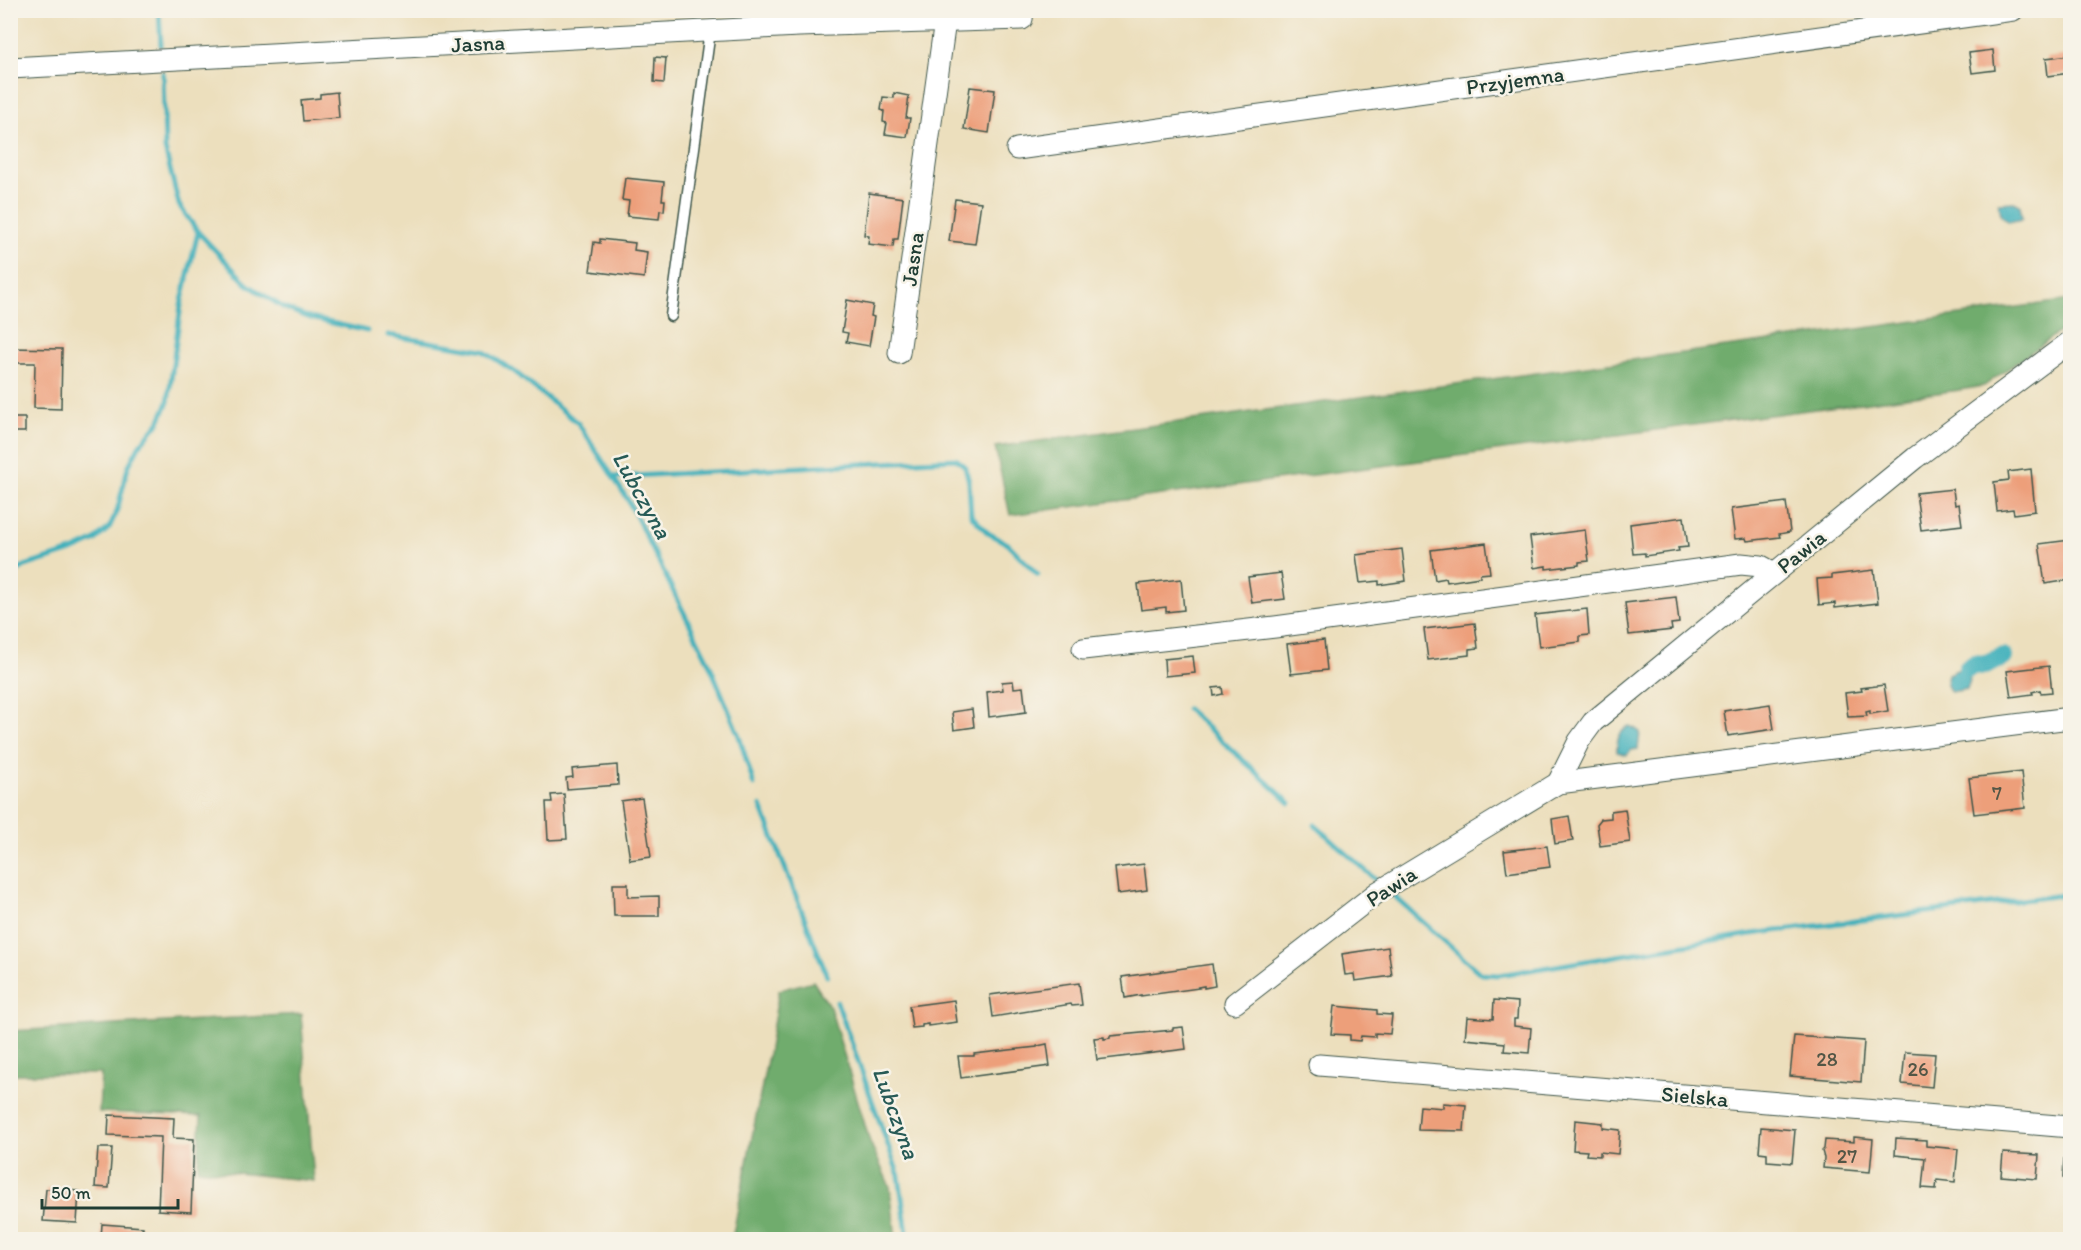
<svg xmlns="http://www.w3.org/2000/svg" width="2081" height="1250" font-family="Itim,sans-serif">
  <rect width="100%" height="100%" fill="#f7f3e8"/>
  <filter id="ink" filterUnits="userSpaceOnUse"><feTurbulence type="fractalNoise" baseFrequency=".0167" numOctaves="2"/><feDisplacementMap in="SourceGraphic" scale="12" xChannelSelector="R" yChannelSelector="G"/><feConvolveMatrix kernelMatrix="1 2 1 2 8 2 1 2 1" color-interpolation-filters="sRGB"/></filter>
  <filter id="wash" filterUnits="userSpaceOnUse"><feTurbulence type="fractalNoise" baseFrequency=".008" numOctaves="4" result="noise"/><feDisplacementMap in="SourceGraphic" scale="24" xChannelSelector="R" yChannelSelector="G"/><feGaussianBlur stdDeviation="1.35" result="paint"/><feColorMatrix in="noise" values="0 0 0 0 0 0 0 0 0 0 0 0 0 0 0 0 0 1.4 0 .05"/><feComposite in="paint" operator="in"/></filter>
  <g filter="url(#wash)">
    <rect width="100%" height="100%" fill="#ecdfbd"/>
    <g fill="#6fac6d" stroke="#477450" stroke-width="1.5">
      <path d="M 2070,300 L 2070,324 L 1984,386 L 1960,390 L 1010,515 L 995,447 Z"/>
      <path d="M 813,981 L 830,1007 L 870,1142 L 890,1187 L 896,1239 L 732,1239 L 767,1060 L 779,990 Z"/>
      <path d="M 301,1014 L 314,1181 L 198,1169 L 201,1116 L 99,1112 L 101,1074 L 11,1074 L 11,1031 Z"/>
    </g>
    <g fill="#40b0bb" stroke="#307678" stroke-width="1.5">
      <path d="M 2014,202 L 2020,205 L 2022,219 L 2009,222 L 2001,215 L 1999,203 Z"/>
      <path d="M 1966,666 L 1970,681 L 1967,689 L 1951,692 L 1946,684 L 1948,674 Z"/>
      <path d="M 1629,726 L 1634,728 L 1640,732 L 1638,749 L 1631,750 L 1627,755 L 1617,752 C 1616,741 1619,732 1629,726 Z"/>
    </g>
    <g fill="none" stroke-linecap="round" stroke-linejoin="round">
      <g stroke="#40b0bb" stroke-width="5">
        <path d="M 159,10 L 161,45"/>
        <path d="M 163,73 L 165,149 L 179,205 L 198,232 L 247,284 L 284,308 L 310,318 L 367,331"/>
        <path d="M 388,335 L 483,351 L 515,372 L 578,423 L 628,500 L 709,663 L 739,736 L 754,785"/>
        <path d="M 613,477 L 956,459 L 965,466 L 969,482 L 971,515 L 988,533 L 1008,544 L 1038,575"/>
        <path d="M 10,575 L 25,566 L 72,551 L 94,541 L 109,528 L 117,511 L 128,467 L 139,446 L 159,422 L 168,402 L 181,305 L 198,232"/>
        <path d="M 1187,709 L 1290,803"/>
        <path d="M 761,806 L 827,976"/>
        <path d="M 1315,825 L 1376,880"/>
        <path d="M 1393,895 L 1481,974 L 1499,975 L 1752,934 L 2070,894"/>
        <path d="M 837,1002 L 899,1176 L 908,1240"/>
      </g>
      <path stroke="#40b0bb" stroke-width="20" d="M 1968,668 L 1974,664 L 1984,665 L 2003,657"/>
    </g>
    <g id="blocks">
      <g fill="#ed9f7a">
        <path d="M 1993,50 L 1995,70 L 1972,73 L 1969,53 Z"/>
        <path d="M 2070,55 L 2070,73 L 2048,76 L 2046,58 Z"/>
        <path d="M 655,57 L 666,58 L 664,83 L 654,82 Z"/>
        <path d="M 970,87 L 995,90 L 989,133 L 964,129 Z"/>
        <path d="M 337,92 L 339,118 L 303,121 L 301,100 L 320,98 L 320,94 Z"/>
        <path d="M 894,93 L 909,96 L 906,118 L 910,118 L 907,137 L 885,134 L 887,123 L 883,122 L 884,111 L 881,110 L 883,97 L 894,98 Z"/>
        <path d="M 625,178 L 664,182 L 662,200 L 665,200 L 664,211 L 660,210 L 659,219 L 627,216 L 629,201 L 622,200 Z"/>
        <path d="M 869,193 L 903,198 L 898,239 L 894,239 L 893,247 L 868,244 L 869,236 L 864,235 Z"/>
        <path d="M 955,199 L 981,202 L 975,244 L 949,241 Z"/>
        <path d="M 600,239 L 635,243 L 634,250 L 647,252 L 644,278 L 590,271 L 594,242 L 600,243 Z"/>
        <path d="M 847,300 L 873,305 L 871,316 L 874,317 L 869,346 L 846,342 L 848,333 L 842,332 Z"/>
        <path d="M 10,348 L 62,349 L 61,409 L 34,408 L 35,363 L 10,363 Z"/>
        <rect x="10" y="418" width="15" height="14"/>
        <path d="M 2031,469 L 2035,511 L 2014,514 L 2013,509 L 1997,511 L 1994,482 L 2009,480 L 2008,472 Z"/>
        <path d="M 1953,489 L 1955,505 L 1959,504 L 1962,525 L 1921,530 L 1916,493 Z"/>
        <path d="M 1786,502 L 1790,532 L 1779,534 L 1780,537 L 1747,541 L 1746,538 L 1735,539 L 1731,509 Z"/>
        <path d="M 1684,517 L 1688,547 L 1678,548 L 1679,551 L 1645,556 L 1645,553 L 1633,554 L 1630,524 Z"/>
        <path d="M 1585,530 L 1589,561 L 1579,562 L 1579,565 L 1546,569 L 1546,566 L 1534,568 L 1530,537 Z"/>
        <path d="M 2070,540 L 2070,580 L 2045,584 L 2039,544 Z"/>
        <path d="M 1486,543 L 1490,573 L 1480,574 L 1480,577 L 1447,582 L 1446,578 L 1435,580 L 1431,550 Z"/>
        <path d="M 1402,549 L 1406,581 L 1379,585 L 1379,581 L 1360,583 L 1356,555 Z"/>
        <path d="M 1874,570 L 1878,603 L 1835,608 L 1835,603 L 1819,605 L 1817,579 L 1832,578 L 1832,575 Z"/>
        <path d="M 1281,573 L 1285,599 L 1252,603 L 1248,577 Z"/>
        <path d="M 1181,579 L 1184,610 L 1166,612 L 1166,607 L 1141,610 L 1138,584 Z"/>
        <path d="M 1676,597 L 1679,623 L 1671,624 L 1672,630 L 1629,635 L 1625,603 Z"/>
        <path d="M 1587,609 L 1589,635 L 1580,636 L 1580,642 L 1539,647 L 1535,615 Z"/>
        <path d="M 1475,623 L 1478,648 L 1469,649 L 1469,655 L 1428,660 L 1424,629 Z"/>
        <path d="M 1324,640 L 1327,670 L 1291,674 L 1287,644 Z"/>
        <path d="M 1193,656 L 1195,673 L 1165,676 L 1164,659 Z"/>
        <path d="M 2049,666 L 2052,692 L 2041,693 L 2040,690 L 2032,692 L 2033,694 L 2011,697 L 2007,671 Z"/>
        <path d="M 1013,681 L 1014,688 L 1023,687 L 1026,712 L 989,717 L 987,692 L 1003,690 L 1002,682 Z"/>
        <path d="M 1884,685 L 1888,711 L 1870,714 L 1870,711 L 1866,712 L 1867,716 L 1848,717 L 1845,693 L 1862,691 L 1861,688 Z"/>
        <path d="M 1222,687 L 1223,694 L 1214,696 L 1213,688 Z"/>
        <path d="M 1770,704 L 1774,729 L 1728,736 L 1724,711 Z"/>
        <path d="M 972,709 L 974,727 L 954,730 L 952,712 Z"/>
        <path d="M 2065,749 L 2070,749 L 2070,783 L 2069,783 Z"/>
        <path d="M 617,765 L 618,785 L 567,789 L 566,778 L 573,777 L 572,769 Z"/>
        <path d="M 2021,772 L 2025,808 L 1974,814 L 1969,778 Z"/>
        <path d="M 564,794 L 567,839 L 548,840 L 546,802 L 552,802 L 551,795 Z"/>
        <path d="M 642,798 L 651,857 L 630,860 L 621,801 Z"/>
        <path d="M 1625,809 L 1630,842 L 1600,846 L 1597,824 L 1601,819 L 1611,818 L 1611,811 Z"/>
        <path d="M 1569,816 L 1573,841 L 1555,844 L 1552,819 Z"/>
        <path d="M 1547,846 L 1550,867 L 1507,873 L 1504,851 Z"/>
        <path d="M 1144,864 L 1147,890 L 1118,894 L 1115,868 Z"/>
        <path d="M 613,884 L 628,884 L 628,897 L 659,896 L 659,916 L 614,916 Z"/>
        <path d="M 1388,947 L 1392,976 L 1355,981 L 1354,974 L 1345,975 L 1342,954 Z"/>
        <path d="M 1212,964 L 1215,986 L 1204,988 L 1204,986 L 1198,987 L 1199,988 L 1141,996 L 1141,995 L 1125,998 L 1122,977 Z"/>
        <path d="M 1079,983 L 1082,1005 L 1072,1006 L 1071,1004 L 993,1017 L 990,995 Z"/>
        <path d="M 954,1000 L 957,1022 L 928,1026 L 928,1024 L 922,1025 L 922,1027 L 912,1028 L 909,1006 Z"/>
        <path d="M 1494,1000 L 1518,1002 L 1517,1019 L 1514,1019 L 1514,1026 L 1531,1028 L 1529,1053 L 1504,1051 L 1505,1043 L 1465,1039 L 1467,1017 L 1493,1019 Z"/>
        <path d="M 1334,1006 L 1377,1010 L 1377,1014 L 1392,1015 L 1390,1034 L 1375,1033 L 1375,1037 L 1361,1036 L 1360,1041 L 1350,1040 L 1350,1035 L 1331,1034 Z"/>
        <path d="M 1183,1027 L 1186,1049 L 1097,1060 L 1094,1038 L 1104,1037 L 1104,1039 L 1110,1038 L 1110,1036 L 1173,1030 L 1173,1028 Z"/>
        <path d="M 1794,1036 L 1864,1041 L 1861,1082 L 1790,1076 Z"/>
        <path d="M 1047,1044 L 1050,1066 L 961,1078 L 958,1056 L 974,1056 L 974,1054 L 1037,1047 L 1037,1046 Z"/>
        <path d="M 1905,1052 L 1935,1054 L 1932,1087 L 1902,1084 Z"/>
        <path d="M 1443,1103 L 1466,1105 L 1464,1131 L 1418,1130 L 1420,1106 L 1443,1108 Z"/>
        <path d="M 109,1115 L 174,1118 L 173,1138 L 194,1139 L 191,1212 L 158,1210 L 161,1137 L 108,1135 Z"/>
        <path d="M 1575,1120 L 1603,1123 L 1603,1128 L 1620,1130 L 1618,1154 L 1600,1152 L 1600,1156 L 1586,1155 L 1587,1151 L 1573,1150 Z"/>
        <path d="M 1761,1127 L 1795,1130 L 1792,1163 L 1767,1161 L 1767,1153 L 1759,1152 Z"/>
        <path d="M 1854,1137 L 1873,1139 L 1870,1172 L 1823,1168 L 1824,1158 L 1822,1151 L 1824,1149 L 1825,1140 L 1854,1142 Z"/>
        <path d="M 1896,1138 L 1926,1140 L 1926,1146 L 1958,1149 L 1955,1182 L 1937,1180 L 1936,1189 L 1922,1188 L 1925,1158 L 1895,1155 Z"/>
        <path d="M 98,1148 L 112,1148 L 109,1188 L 95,1187 Z"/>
        <path d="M 2003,1153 L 2039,1155 L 2037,1179 L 2001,1176 Z"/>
        <path d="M 2064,1155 L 2070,1155 L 2070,1178 L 2063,1178 Z"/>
        <path d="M 46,1189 L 79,1191 L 77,1223 L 43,1221 Z"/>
        <path d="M 102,1224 L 143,1227 L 142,1240 L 101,1238 Z"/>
      </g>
    </g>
  </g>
  <g filter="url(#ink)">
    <use href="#blocks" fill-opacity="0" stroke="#3e5549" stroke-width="1.5"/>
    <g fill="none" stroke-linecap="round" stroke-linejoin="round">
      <g stroke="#3e5549" stroke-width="13">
        <path id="service" d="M 671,316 L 710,31"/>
      </g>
      <g stroke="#3e5549" stroke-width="23">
        <g id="minor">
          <path d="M 10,68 L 799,26 L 1022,19 L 1023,10"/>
          <path d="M 1017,149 L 2013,10"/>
          <path d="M 899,353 L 945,21"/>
          <path d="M 1083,649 L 1275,627 L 1741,564 L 1761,566 L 1774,573"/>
          <path d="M 1558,783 L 1579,741 L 1593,722 L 1915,458 L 2070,342"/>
          <path d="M 1235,1003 L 1378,892 L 1558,783 L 2070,718"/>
          <path d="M 1319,1065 L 2070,1127"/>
        </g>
      </g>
      <use href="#service" stroke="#fff" stroke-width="10"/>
      <use href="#minor" stroke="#fff" stroke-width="21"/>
    </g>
  </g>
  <g text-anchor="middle" stroke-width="5" stroke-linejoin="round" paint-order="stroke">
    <g font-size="20" fill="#525646">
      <text x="1997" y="800">7</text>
      <text x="1827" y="1066">28</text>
      <text x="1918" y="1076">26</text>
      <text x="1847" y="1163">27</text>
    </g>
    <g font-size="22" fill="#1f3d34" stroke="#f7f3e8">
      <text transform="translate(478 43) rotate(-3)" y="8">Jasna</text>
      <text transform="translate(1515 80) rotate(-8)" y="8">Przyjemna</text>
      <text transform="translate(912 259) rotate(-82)" y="8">Jasna</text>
      <text transform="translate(1801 551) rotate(-39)" y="8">Pawia</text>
      <text transform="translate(1391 886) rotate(-33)" y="8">Pawia</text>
      <text transform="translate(1695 1096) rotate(5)" y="8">Sielska</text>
    </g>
    <g font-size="24" font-style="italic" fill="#275a56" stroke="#f7f3e8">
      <text transform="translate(642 495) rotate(61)" y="8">Lubczyna</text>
      <text transform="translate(896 1113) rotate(70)" y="8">Lubczyna</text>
    </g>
  </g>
  <rect width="2081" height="1250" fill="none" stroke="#f7f3e8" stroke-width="36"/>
  <path d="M42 1199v9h136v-9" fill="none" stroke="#1f3d34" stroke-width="3"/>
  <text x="51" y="1199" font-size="18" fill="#1f3d34" stroke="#f7f3e8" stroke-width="4.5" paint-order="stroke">50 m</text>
</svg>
